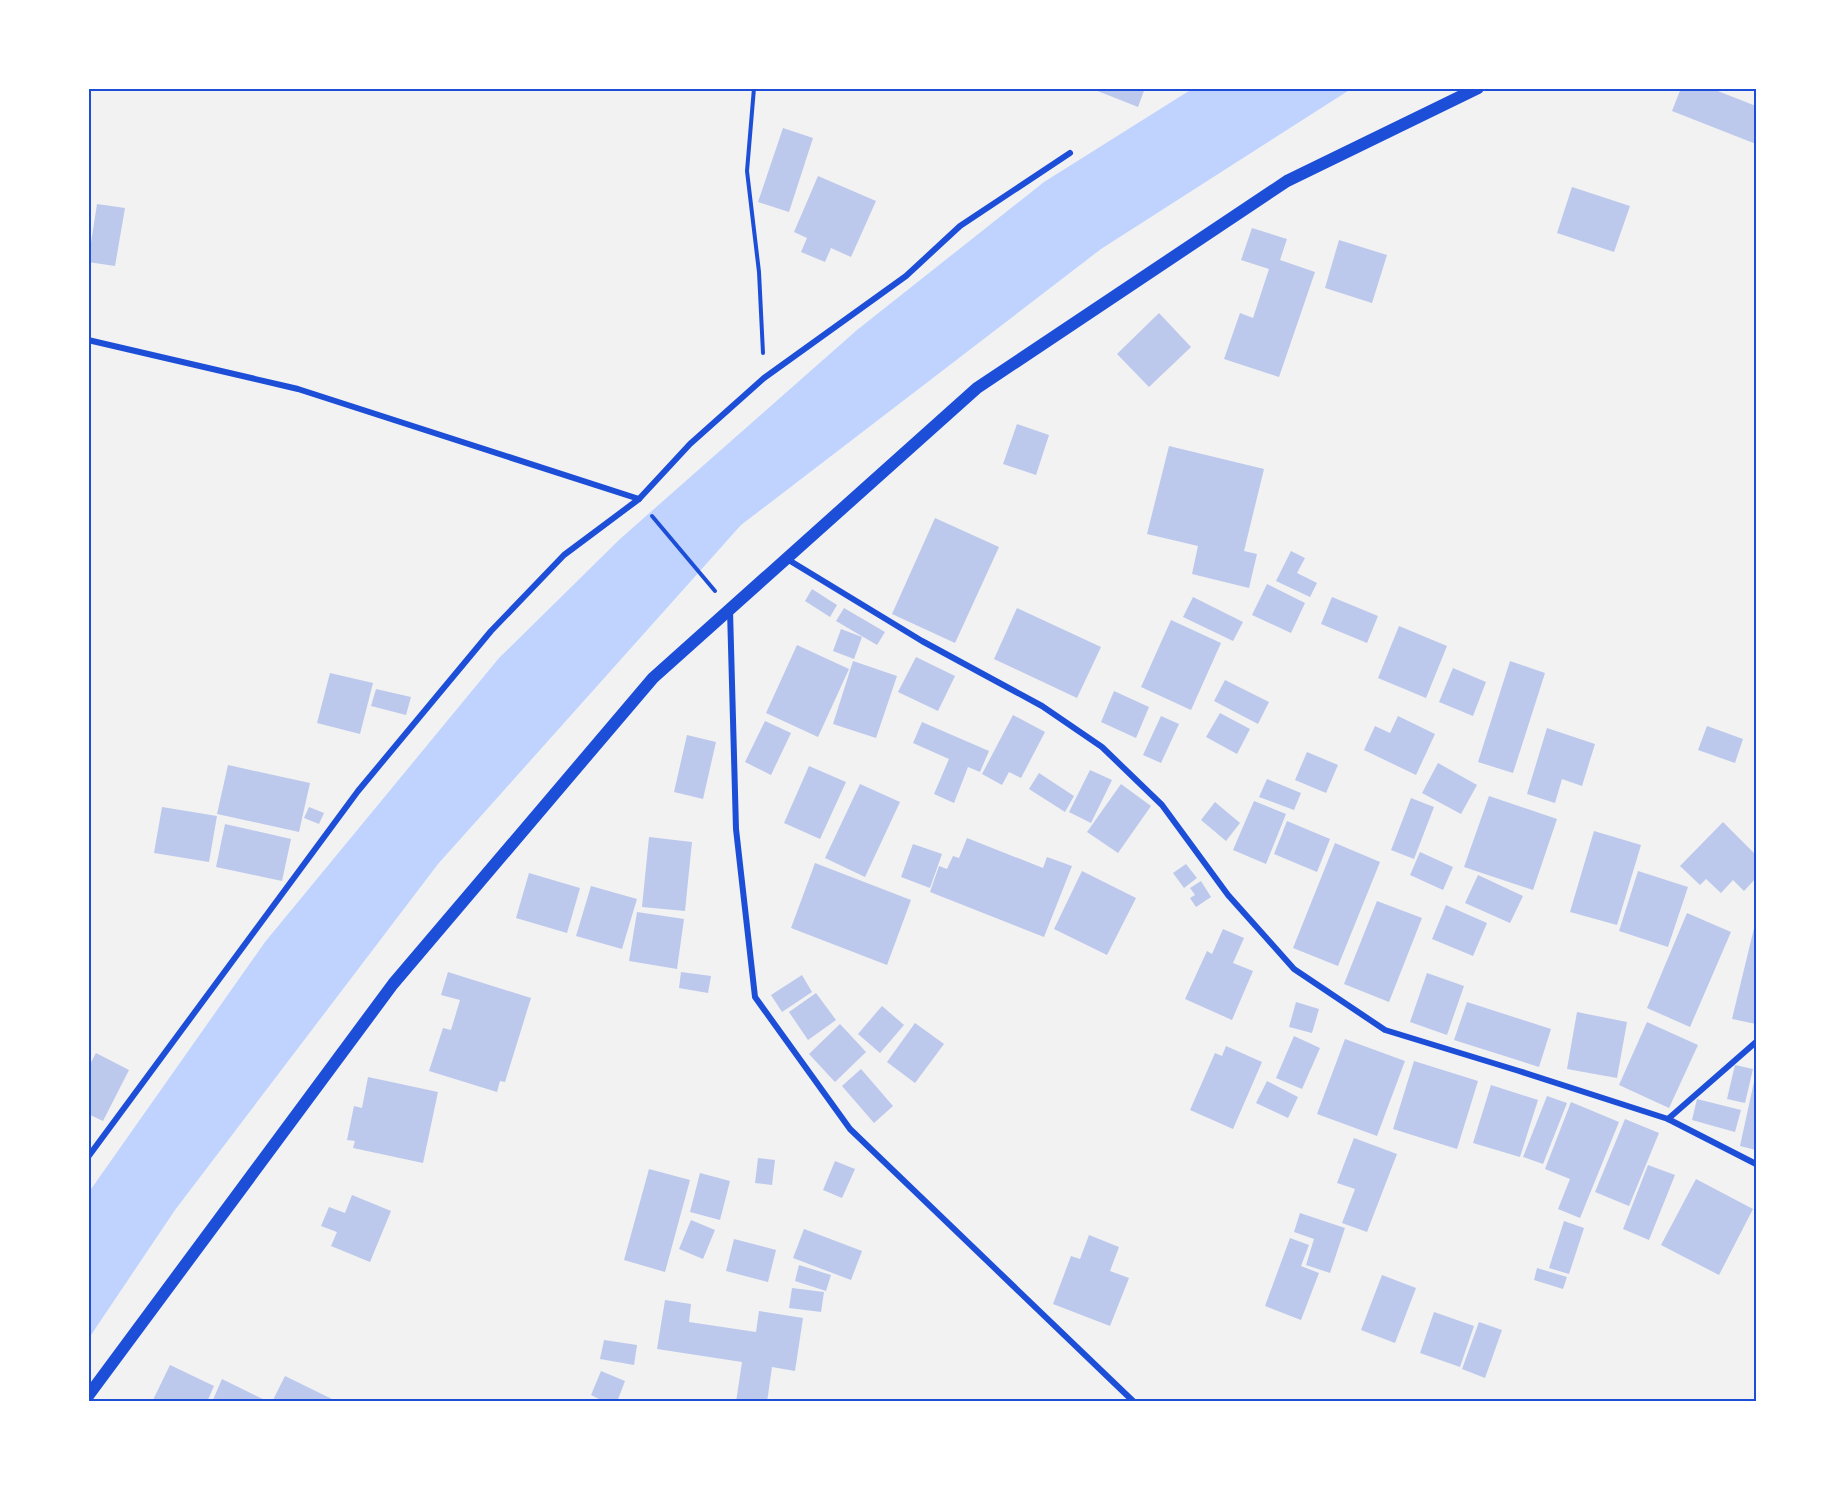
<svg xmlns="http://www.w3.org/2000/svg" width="1845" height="1490" font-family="Signika,sans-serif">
  <rect width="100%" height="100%" fill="#f2f2f2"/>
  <path fill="#bfd3fe" d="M 1192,89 L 1351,89 L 1101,249 L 741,525 L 438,864 L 175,1210 L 89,1338 L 89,1192 L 265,942 L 499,658 L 620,539 L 857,330 L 1044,182 Z"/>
  <g fill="#bdc9ec">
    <path d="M 1090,88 L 1145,88 L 1138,107 Z"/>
    <path d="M 1681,88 L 1710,88 L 1756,106 L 1756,144 L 1672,111 Z"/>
    <path d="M 783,128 L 813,138 L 789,212 L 758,202 Z"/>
    <path d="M 818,176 L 876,201 L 851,257 L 831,248 L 825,262 L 801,252 L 807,238 L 794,232 Z"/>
    <path d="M 1572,187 L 1630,206 L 1614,252 L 1557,233 Z"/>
    <path d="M 97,204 L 125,208 L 115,266 L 88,262 Z"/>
    <path d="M 1252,228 L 1287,239 L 1280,260 L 1315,272 L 1279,377 L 1224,359 L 1240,313 L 1253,318 L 1269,269 L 1241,260 Z"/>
    <path d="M 1339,240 L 1387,255 L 1372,303 L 1325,288 Z"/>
    <path d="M 1159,313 L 1191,347 L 1149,387 L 1117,354 Z"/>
    <path d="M 1017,424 L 1049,435 L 1036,475 L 1003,464 Z"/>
    <path d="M 1169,446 L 1264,469 L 1244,551 L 1257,554 L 1249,588 L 1192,574 L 1198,546 L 1147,534 Z"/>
    <path d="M 935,518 L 999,547 L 955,643 L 892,614 Z"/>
    <path d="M 1291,551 L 1305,558 L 1297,573 L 1317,583 L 1310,597 L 1276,581 Z"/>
    <path d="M 1267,584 L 1305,603 L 1291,633 L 1252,615 Z"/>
    <path d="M 812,589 L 837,605 L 830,617 L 805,601 Z"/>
    <path d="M 1193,597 L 1243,622 L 1233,641 L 1183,617 Z"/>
    <path d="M 1332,597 L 1378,616 L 1367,643 L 1321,624 Z"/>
    <path d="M 844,608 L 885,632 L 877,645 L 836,621 Z"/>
    <path d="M 1017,608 L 1101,647 L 1077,698 L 994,659 Z"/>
    <path d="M 1171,620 L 1221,643 L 1191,710 L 1141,687 Z"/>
    <path d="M 1399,626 L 1447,646 L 1426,698 L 1378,678 Z"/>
    <path d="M 841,629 L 862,637 L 854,659 L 833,651 Z"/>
    <path d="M 797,645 L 849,669 L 818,737 L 766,713 Z"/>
    <path d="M 916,657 L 955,676 L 938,711 L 898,692 Z"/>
    <path d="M 853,661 L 897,676 L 876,738 L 833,724 Z"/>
    <path d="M 1510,661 L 1545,673 L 1513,773 L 1478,762 Z"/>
    <path d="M 1453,668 L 1486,682 L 1473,716 L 1439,702 Z"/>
    <path d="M 330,673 L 373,683 L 360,734 L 317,723 Z"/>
    <path d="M 1225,680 L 1269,702 L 1258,724 L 1214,701 Z"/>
    <path d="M 376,689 L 411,697 L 406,715 L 371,706 Z"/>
    <path d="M 1114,691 L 1149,707 L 1136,738 L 1101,722 Z"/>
    <path d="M 1220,713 L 1250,729 L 1237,754 L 1206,737 Z"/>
    <path d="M 1013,715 L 1045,732 L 1021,778 L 1009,772 L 1002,785 L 982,774 Z"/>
    <path d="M 1161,716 L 1179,724 L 1161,763 L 1143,755 Z"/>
    <path d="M 1398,716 L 1435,734 L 1416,775 L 1364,750 L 1375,726 L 1390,733 Z"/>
    <path d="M 765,721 L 791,733 L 771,775 L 745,762 Z"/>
    <path d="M 922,722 L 989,751 L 980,772 L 968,767 L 954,803 L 934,794 L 949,759 L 913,743 Z"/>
    <path d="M 1707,726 L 1743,739 L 1735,763 L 1698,750 Z"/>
    <path d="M 1547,728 L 1595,744 L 1582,786 L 1562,779 L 1555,803 L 1527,794 Z"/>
    <path d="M 687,735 L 716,742 L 703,799 L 674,792 Z"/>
    <path d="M 1307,752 L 1338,765 L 1326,793 L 1295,780 Z"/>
    <path d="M 1438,763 L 1477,785 L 1461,814 L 1422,793 Z"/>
    <path d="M 228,765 L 310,783 L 299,832 L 217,814 Z"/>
    <path d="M 809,766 L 846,782 L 820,839 L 784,823 Z"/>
    <path d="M 1090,770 L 1112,780 L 1091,823 L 1069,812 Z"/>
    <path d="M 1039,773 L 1074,796 L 1065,812 L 1029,789 Z"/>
    <path d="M 1267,779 L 1301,793 L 1294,810 L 1259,797 Z"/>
    <path d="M 860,784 L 900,802 L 865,877 L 825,858 Z"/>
    <path d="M 1121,784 L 1151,806 L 1118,853 L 1087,832 Z"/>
    <path d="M 1489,796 L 1557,819 L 1533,890 L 1464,867 Z"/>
    <path d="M 1411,798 L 1434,807 L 1414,859 L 1391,850 Z"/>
    <path d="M 1254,801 L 1286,814 L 1266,864 L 1233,850 Z"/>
    <path d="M 1215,802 L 1240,823 L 1226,841 L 1201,820 Z"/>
    <path d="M 162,807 L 217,816 L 209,862 L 154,853 Z"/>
    <path d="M 309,807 L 324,813 L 319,824 L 304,818 Z"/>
    <path d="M 1287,821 L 1330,839 L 1317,872 L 1274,854 Z"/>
    <path d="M 1723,822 L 1756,855 L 1756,878 L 1744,891 L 1733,880 L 1721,893 L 1706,879 L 1700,885 L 1680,866 Z"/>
    <path d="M 225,824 L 291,839 L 282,881 L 216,867 Z"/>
    <path d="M 1594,831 L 1641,845 L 1617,925 L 1570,912 Z"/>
    <path d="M 649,837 L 692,842 L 685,911 L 642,907 Z"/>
    <path d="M 967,838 L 1043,868 L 1047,857 L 1072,866 L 1044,937 L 930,892 L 939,866 L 947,869 L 953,856 L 959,858 Z"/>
    <path d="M 1335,843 L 1380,862 L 1338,966 L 1293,948 Z"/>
    <path d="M 913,844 L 942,854 L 930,888 L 901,877 Z"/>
    <path d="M 1420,852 L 1453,867 L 1443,890 L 1410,875 Z"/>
    <path d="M 815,863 L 911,900 L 887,965 L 791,928 Z"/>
    <path d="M 1186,864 L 1197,878 L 1184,888 L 1173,873 Z"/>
    <path d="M 1082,871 L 1136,898 L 1107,955 L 1054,929 Z"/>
    <path d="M 1638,871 L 1688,887 L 1668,947 L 1619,931 Z"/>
    <path d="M 529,873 L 580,888 L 567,933 L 516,918 Z"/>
    <path d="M 1478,875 L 1523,896 L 1510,923 L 1465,903 Z"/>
    <path d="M 1201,881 L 1211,897 L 1196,907 L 1190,898 L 1195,895 L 1190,888 Z"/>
    <path d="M 591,886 L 637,899 L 622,949 L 576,936 Z"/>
    <path d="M 1377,901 L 1422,918 L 1389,1002 L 1344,984 Z"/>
    <path d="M 1446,905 L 1487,923 L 1473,956 L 1432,939 Z"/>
    <path d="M 637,912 L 684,919 L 677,969 L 629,961 Z"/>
    <path d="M 1687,913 L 1731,932 L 1690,1027 L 1647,1008 Z"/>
    <path d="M 1756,920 L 1756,1024 L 1732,1019 Z"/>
    <path d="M 1223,929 L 1244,938 L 1233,963 L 1253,971 L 1232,1020 L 1185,999 L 1207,951 L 1212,954 Z"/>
    <path d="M 448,972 L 531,998 L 505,1082 L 500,1081 L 497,1092 L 429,1071 L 443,1028 L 451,1030 L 460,1000 L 441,995 Z"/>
    <path d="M 681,972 L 711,976 L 708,993 L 679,988 Z"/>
    <path d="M 1427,973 L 1464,986 L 1447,1035 L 1410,1022 Z"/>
    <path d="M 802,975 L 812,992 L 782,1012 L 771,995 Z"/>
    <path d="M 816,993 L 836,1020 L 808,1040 L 789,1012 Z"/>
    <path d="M 1296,1002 L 1319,1009 L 1312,1033 L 1289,1027 Z"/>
    <path d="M 1467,1002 L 1551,1029 L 1539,1067 L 1454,1040 Z"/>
    <path d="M 882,1006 L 904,1025 L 880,1053 L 858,1034 Z"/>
    <path d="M 1577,1012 L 1627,1022 L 1617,1078 L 1567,1069 Z"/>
    <path d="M 1647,1022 L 1698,1045 L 1669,1108 L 1619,1085 Z"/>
    <path d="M 915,1023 L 944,1044 L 915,1083 L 887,1062 Z"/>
    <path d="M 840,1024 L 866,1052 L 835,1082 L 809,1054 Z"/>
    <path d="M 1294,1036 L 1320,1048 L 1302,1089 L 1276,1078 Z"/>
    <path d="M 1345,1039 L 1405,1061 L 1377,1136 L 1317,1114 Z"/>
    <path d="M 1226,1046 L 1262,1062 L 1233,1129 L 1190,1110 L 1215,1053 L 1222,1056 Z"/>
    <path d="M 96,1053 L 129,1070 L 103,1121 L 88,1114 L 88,1068 Z"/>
    <path d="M 1414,1061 L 1478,1081 L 1457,1149 L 1393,1129 Z"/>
    <path d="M 1735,1065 L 1753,1069 L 1745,1103 L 1727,1099 Z"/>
    <path d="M 861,1069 L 893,1106 L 874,1123 L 842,1086 Z"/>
    <path d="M 368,1077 L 438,1092 L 423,1163 L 353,1148 L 355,1141 L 347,1140 L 354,1106 L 362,1108 Z"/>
    <path d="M 1755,1077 L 1756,1077 L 1756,1150 L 1740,1146 Z"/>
    <path d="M 1267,1081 L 1298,1097 L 1288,1118 L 1256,1103 Z"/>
    <path d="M 1491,1085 L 1538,1100 L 1520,1157 L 1473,1143 Z"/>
    <path d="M 1547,1096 L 1567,1103 L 1543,1164 L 1523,1157 Z"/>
    <path d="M 1697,1099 L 1741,1110 L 1735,1132 L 1692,1120 Z"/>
    <path d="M 1571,1102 L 1619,1122 L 1580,1218 L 1558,1209 L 1570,1179 L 1545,1169 Z"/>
    <path d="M 1625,1119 L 1659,1133 L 1629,1206 L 1595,1192 Z"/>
    <path d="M 1354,1138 L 1397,1154 L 1367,1232 L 1342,1223 L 1355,1189 L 1337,1183 Z"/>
    <path d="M 758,1158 L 775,1160 L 772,1185 L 755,1183 Z"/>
    <path d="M 835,1161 L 855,1169 L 842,1198 L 823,1190 Z"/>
    <path d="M 1648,1165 L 1675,1175 L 1649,1240 L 1623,1229 Z"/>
    <path d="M 649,1169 L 690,1180 L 665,1272 L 624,1260 Z"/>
    <path d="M 700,1173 L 730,1181 L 720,1220 L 690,1212 Z"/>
    <path d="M 1696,1179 L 1753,1209 L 1719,1275 L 1661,1245 Z"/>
    <path d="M 352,1195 L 391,1211 L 370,1262 L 331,1246 L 337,1232 L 321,1226 L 329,1207 L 345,1213 Z"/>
    <path d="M 1300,1213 L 1345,1228 L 1330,1273 L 1306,1265 L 1314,1239 L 1294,1232 Z"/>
    <path d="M 691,1220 L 715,1230 L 703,1259 L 679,1249 Z"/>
    <path d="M 1564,1221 L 1584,1228 L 1569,1274 L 1549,1268 Z"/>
    <path d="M 804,1229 L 862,1251 L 851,1280 L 793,1258 Z"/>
    <path d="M 1089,1235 L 1119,1247 L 1110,1271 L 1129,1278 L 1110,1326 L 1053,1304 L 1071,1256 L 1080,1259 Z"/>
    <path d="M 1290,1238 L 1309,1245 L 1301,1266 L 1319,1273 L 1301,1320 L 1265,1306 Z"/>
    <path d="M 734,1239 L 776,1250 L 768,1282 L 726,1271 Z"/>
    <path d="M 799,1265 L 831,1275 L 826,1291 L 795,1281 Z"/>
    <path d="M 1537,1268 L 1567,1277 L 1563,1289 L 1534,1280 Z"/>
    <path d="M 1382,1275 L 1416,1288 L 1395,1343 L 1361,1330 Z"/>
    <path d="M 792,1288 L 824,1292 L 821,1312 L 789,1308 Z"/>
    <path d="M 665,1300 L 691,1304 L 689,1322 L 756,1332 L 759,1311 L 803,1318 L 795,1371 L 772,1367 L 767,1402 L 736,1402 L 742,1362 L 657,1349 Z"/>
    <path d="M 1434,1312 L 1474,1326 L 1460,1367 L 1420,1353 Z"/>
    <path d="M 1479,1322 L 1502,1330 L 1485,1378 L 1462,1369 Z"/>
    <path d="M 604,1340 L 637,1345 L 634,1365 L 600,1359 Z"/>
    <path d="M 170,1365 L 214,1386 L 207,1402 L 152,1402 Z"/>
    <path d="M 601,1371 L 625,1381 L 617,1402 L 605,1402 L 591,1395 Z"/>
    <path d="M 285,1376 L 334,1400 L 333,1402 L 272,1402 Z"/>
    <path d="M 222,1379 L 269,1402 L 212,1402 Z"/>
  </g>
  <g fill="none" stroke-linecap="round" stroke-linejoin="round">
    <g stroke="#1d4ed8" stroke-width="4">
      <path d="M 754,88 L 747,171 L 759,272 L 763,353"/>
      <path d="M 652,516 L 715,591"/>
    </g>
    <g stroke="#1d4ed8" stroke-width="6">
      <path d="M 88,340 L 298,389 L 639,499"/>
      <path d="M 787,559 L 922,641 L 1042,706 L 1102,747 L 1162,805 L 1228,895 L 1294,969 L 1385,1030 L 1519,1071 L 1668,1119 L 1756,1164"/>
      <path d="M 730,610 L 736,829 L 755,997 L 850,1129 L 1134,1402"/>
      <path d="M 1668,1119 L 1756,1042"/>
      <path d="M 88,1157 L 358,791 L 491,631 L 564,555 L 639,499 L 690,444 L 764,378 L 906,276 L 960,226 L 1070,153"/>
    </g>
    <path stroke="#1d4ed8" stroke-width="12" d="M 88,1396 L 393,984 L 653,678 L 977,388 L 1287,181 L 1478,88"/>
  </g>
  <rect width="1845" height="1490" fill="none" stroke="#ffffff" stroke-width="180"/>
  <rect x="90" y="90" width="1665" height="1310" fill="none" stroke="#1d4ed8" stroke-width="2"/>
</svg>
